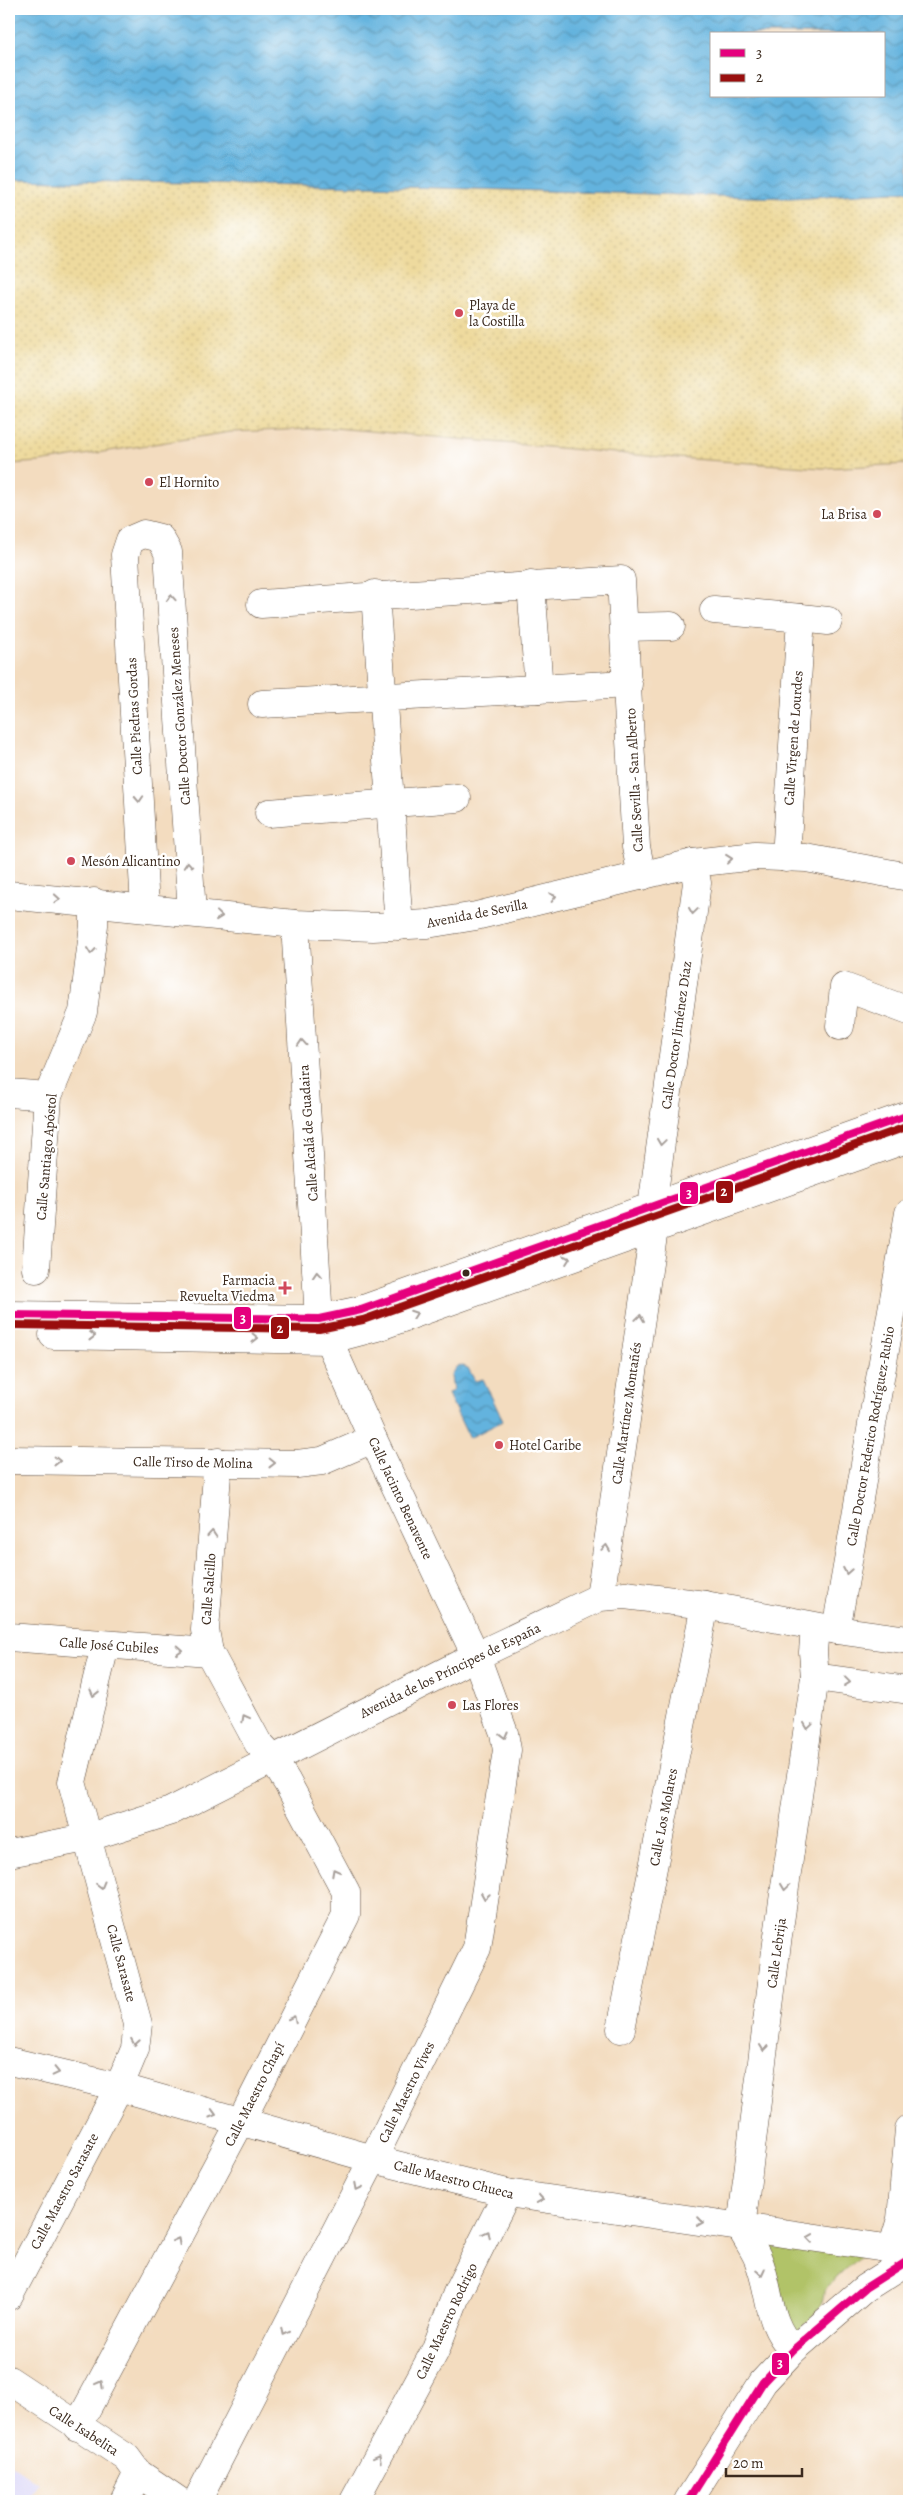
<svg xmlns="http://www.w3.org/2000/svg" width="918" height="2510" font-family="Alegreya,serif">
  <defs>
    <pattern id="sand-dots" width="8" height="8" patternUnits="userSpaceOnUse" patternTransform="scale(1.25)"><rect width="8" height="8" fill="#eeda9e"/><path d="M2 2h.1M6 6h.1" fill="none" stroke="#cdbb88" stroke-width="1.8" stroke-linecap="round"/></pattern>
    <pattern id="water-waves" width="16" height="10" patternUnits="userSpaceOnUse" patternTransform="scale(1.25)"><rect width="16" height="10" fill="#63b3de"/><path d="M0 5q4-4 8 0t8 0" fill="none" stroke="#5392b3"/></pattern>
  </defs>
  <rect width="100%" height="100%" fill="#fff"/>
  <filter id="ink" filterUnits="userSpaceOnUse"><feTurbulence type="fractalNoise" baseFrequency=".02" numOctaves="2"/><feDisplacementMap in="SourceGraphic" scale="10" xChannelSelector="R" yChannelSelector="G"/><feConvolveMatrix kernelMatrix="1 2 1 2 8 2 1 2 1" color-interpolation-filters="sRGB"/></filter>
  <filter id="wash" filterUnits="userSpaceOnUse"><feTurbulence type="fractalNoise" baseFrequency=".0096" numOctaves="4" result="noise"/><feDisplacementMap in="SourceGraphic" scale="20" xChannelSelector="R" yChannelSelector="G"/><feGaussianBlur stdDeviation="1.12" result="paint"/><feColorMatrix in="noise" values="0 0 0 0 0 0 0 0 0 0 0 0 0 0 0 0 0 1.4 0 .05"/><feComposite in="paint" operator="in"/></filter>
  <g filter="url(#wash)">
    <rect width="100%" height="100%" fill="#f3dcbf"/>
    <path fill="#dad6f7" d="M 9,2463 L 38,2483 L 28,2501 L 9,2501 Z"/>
    <path fill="#b1c367" stroke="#767642" d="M 757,2237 L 866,2250 L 824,2290 C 824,2310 804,2326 790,2340 Z"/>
    <path fill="url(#sand-dots)" stroke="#94825e" d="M 9,180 L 372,186 L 790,198 L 909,191 L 909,464 L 822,468 L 649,456 L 335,428 L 230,432 L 39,462 L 9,464 Z"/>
    <g fill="url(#water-waves)" stroke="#4f6e7e" fill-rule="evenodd">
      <path d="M 9,9 L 909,9 L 909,191 L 790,198 L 372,186 L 9,180 ZM 712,34 L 884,34 L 884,96 L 712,96 Z"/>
      <path d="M 460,1365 L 468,1368 L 475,1381 L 483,1379 L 503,1421 L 469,1438 L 448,1394 L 453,1390 L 451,1376 L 455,1368 Z"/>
    </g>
  </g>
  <g filter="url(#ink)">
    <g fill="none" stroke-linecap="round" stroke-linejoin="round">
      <g stroke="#574536" stroke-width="29">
        <g id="minor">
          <path d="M 531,585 L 539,689"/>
          <path d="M 375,594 L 399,926"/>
          <path d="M 261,604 L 621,580 L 636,847 L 642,876"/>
          <path d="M 714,610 L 801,618 L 786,858"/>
          <path d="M 801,618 L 828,621"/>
          <path d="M 624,627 L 671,626"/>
          <path d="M 262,704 L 628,684"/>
          <path d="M 269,813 L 457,798"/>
          <path d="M 9,895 L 295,924 L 373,927 L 427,924 L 476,916 L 693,863 L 755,856 L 806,858 L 909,877"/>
          <path d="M 145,908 L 125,555 L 130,540 L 144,534 L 160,538 L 168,552 L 192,913"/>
          <path d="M 840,1026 L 844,987 L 909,1011"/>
          <path d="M 9,1093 L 48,1096"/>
          <path d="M 652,1207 L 697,883 L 693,863"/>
          <path d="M 36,1269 L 48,1096 L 83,1012 L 94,925 L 94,902"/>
          <path d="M 9,1315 L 319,1319 L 361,1310 L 909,1115"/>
          <path d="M 53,1335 L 328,1340 L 377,1327 L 909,1138"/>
          <path d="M 9,1460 L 297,1464 L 322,1461 L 373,1439"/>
          <path d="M 600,1597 L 654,1229"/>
          <path d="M 815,1627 L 813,1652 L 815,1677 L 909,1690"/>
          <path d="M 836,1630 L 909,1213"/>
          <path d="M 9,1637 L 209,1652"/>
          <path d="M 9,1853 L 86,1838 L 171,1811 L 476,1656 L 600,1597 L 625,1595 L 705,1605 L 836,1630 L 909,1640"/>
          <path d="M 621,2029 L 705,1605"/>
          <path d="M 9,2061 L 119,2087 L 373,2159 L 507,2193 L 892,2249 L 904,2262"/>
          <path d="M 741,2228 L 777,1943 L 815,1677"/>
          <path d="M 741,2228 C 746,2238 754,2249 758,2259 C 772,2293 765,2320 793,2350"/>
          <path d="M 892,2249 L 901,2219 L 909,2129"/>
          <path d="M 9,2296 L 119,2087 L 135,2049 L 138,2024 L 72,1782 L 105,1646"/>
          <path d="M 9,2380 L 127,2458 L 138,2473 L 179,2501"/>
          <path d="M 77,2427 L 241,2121 L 346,1915 L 346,1892 L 287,1782 L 272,1758 L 258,1743 L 209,1652 L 205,1630 L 218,1462"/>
          <path d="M 124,2501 L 138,2473"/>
          <path d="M 197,2501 L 373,2159 L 477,1948 L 507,1750 L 504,1733 L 476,1656 L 373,1439 L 319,1319 L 295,924"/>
          <path d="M 354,2501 L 435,2351 L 457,2293 L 507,2193"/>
          <path d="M 688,2501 L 763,2382 L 793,2350 L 865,2288 L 909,2260"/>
        </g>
      </g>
      <use href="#minor" stroke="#fff" stroke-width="28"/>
      <g stroke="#fff" stroke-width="11">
        <g id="bus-1">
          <path d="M 9,1315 L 319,1319 L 361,1310 L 909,1115"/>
          <path d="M 688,2501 L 763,2382 L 793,2350 L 865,2288 L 909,2260"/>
        </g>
      </g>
      <g stroke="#fff" stroke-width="11">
        <path id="bus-2" d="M 9,1325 L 319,1329 L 363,1320 L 909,1126"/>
      </g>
      <use href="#bus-1" stroke="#e5007d" stroke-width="8"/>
      <use href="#bus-2" stroke="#990f0f" stroke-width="8"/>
    </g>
    <defs><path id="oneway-chevron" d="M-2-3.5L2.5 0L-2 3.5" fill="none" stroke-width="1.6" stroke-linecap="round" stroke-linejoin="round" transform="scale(1.25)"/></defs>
    <g stroke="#a79f9a">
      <use href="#oneway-chevron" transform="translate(171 598) rotate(-94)"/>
      <use href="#oneway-chevron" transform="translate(139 799) rotate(87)"/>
      <use href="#oneway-chevron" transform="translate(729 859) rotate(-6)"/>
      <use href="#oneway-chevron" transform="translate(188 865) rotate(-94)"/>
      <use href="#oneway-chevron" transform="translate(553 897) rotate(-14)"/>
      <use href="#oneway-chevron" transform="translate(57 899) rotate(5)"/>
      <use href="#oneway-chevron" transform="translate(693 911) rotate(98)"/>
      <use href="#oneway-chevron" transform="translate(219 916) rotate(6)"/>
      <use href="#oneway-chevron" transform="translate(91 951) rotate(97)"/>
      <use href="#oneway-chevron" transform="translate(302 1043) rotate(-94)"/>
      <use href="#oneway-chevron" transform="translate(661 1142) rotate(98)"/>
      <use href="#oneway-chevron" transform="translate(567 1259) rotate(-20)"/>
      <use href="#oneway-chevron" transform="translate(317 1275) rotate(-94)"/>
      <use href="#oneway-chevron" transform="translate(414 1314) rotate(-20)"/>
      <use href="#oneway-chevron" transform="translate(640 1318) rotate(-82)"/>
      <use href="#oneway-chevron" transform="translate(92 1336) rotate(1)"/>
      <use href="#oneway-chevron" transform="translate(255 1338) rotate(1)"/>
      <use href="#oneway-chevron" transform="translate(57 1461) rotate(1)"/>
      <use href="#oneway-chevron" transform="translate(272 1463) rotate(1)"/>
      <use href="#oneway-chevron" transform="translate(212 1534) rotate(-86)"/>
      <use href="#oneway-chevron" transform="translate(606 1548) rotate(-82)"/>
      <use href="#oneway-chevron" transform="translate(847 1571) rotate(100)"/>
      <use href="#oneway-chevron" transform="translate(179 1650) rotate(3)"/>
      <use href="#oneway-chevron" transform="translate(847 1682) rotate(7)"/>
      <use href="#oneway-chevron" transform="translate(94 1693) rotate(104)"/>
      <use href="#oneway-chevron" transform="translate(245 1718) rotate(-118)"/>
      <use href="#oneway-chevron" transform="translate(808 1726) rotate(98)"/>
      <use href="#oneway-chevron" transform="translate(504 1735) rotate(76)"/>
      <use href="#oneway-chevron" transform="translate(335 1872) rotate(-118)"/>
      <use href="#oneway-chevron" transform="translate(101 1885) rotate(75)"/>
      <use href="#oneway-chevron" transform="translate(785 1887) rotate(98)"/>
      <use href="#oneway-chevron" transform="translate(485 1896) rotate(99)"/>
      <use href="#oneway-chevron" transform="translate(293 2019) rotate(-63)"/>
      <use href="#oneway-chevron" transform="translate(135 2042) rotate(100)"/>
      <use href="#oneway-chevron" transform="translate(764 2048) rotate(97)"/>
      <use href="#oneway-chevron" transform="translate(56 2072) rotate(13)"/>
      <use href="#oneway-chevron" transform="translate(213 2114) rotate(16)"/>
      <use href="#oneway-chevron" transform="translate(358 2187) rotate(117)"/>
      <use href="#oneway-chevron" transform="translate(540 2199) rotate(9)"/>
      <use href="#oneway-chevron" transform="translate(700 2222) rotate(8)"/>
      <use href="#oneway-chevron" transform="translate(487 2234) rotate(-63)"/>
      <use href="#oneway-chevron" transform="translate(810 2238) rotate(-172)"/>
      <use href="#oneway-chevron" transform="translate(177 2241) rotate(-62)"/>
      <use href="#oneway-chevron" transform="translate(761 2272) rotate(77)"/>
      <use href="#oneway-chevron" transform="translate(284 2332) rotate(117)"/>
      <use href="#oneway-chevron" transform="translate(100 2384) rotate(-62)"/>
      <use href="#oneway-chevron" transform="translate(378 2458) rotate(-62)"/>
    </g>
  </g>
  <g fill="#d1495b" stroke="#fff" stroke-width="2">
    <circle cx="459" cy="313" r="5"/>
    <circle cx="149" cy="482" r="5"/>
    <circle cx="877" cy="514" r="5"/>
    <circle cx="71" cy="861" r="5"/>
    <path d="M282.5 1280.5h5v5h5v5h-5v5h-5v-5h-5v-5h5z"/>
    <circle cx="499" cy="1445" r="5"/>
    <circle cx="452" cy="1705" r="5"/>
  </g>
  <circle fill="#3b2a1e" stroke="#fff" stroke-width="2" cx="466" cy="1273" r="4.5"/>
  <g text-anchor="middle" stroke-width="5" stroke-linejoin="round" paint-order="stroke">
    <g font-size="14" fill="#3b2a1e" stroke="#fff" text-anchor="start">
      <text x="469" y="310">Playa de<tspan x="469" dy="16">la Costilla</tspan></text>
      <text x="159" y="487">El Hornito</text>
      <text x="867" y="519" text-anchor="end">La Brisa</text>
      <text x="81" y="866">Mesón Alicantino</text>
      <text x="275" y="1285" text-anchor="end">Farmacia<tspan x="275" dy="16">Revuelta Viedma</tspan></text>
      <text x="509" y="1450">Hotel Caribe</text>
      <text x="462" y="1710">Las Flores</text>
    </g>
    <g font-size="14" fill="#3b2a1e" stroke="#fff">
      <text transform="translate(134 716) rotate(-93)" y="5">Calle Piedras Gordas</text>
      <text transform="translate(179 716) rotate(-94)" y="5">Calle Doctor González Meneses</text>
      <text transform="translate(793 738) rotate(-86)" y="5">Calle Virgen de Lourdes</text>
      <text transform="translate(634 780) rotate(-93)" y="5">Calle Sevilla - San Alberto</text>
      <text transform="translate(477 913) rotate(-11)" y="5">Avenida de Sevilla</text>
      <text transform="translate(676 1035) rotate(-82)" y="5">Calle Doctor Jiménez Díaz</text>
      <text transform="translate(308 1133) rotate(-94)" y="5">Calle Alcalá de Guadaira</text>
      <text transform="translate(46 1157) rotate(-85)" y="5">Calle Santiago Apóstol</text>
      <text transform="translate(626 1413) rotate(-82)" y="5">Calle Martínez Montañés</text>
      <text transform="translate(870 1436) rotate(-80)" y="5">Calle Doctor Federico Rodríguez-Rubio</text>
      <text transform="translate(193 1462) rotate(1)" y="5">Calle Tirso de Molina</text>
      <text transform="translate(401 1498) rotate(65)" y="5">Calle Jacinto Benavente</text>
      <text transform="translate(208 1589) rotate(-86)" y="5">Calle Salcillo</text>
      <text transform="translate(109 1645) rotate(4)" y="5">Calle José Cubiles</text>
      <text transform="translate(450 1670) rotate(-26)" y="5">Avenida de los Príncipes de España</text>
      <text transform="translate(663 1817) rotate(-79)" y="5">Calle Los Molares</text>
      <text transform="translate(776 1953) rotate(-82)" y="5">Calle Lebrija</text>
      <text transform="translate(122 1963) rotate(75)" y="5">Calle Sarasate</text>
      <text transform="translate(406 2092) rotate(-64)" y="5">Calle Maestro Vives</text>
      <text transform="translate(254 2094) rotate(-63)" y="5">Calle Maestro Chapí</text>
      <text transform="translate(454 2179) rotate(14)" y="5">Calle Maestro Chueca</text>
      <text transform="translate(64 2191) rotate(-62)" y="5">Calle Maestro Sarasate</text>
      <text transform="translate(446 2321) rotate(-65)" y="5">Calle Maestro Rodrigo</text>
      <text transform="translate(84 2430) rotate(33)" y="5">Calle Isabelita</text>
    </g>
  </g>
  <g stroke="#fff" stroke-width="2">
    <rect x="715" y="1180" width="19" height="24" rx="5" fill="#990f0f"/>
    <rect x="679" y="1181" width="20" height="24" rx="5" fill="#e5007d"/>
    <rect x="233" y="1306" width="19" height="24" rx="5" fill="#e5007d"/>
    <rect x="270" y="1316" width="20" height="24" rx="5" fill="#990f0f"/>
    <rect x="771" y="2352" width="19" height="24" rx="5" fill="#e5007d"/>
  </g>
  <g font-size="14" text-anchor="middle" font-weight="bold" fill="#fff">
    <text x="724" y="1196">2</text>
    <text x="689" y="1198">3</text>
    <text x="243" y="1323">3</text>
    <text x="280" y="1333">2</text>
    <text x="780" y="2368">3</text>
  </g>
  <rect width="918" height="2510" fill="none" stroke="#fff" stroke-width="30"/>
  <rect x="710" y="32" width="175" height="65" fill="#ffffff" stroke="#b1aaa5"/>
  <rect x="720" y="49" width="25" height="8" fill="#e5007d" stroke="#b1aaa5"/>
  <text x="756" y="58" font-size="15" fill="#3b2a1e">3</text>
  <rect x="720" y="74" width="25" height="8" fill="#990f0f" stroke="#b1aaa5"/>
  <text x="756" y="82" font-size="15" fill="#3b2a1e">2</text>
  <path d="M726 2468v8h76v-8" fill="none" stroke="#3b2a1e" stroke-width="2.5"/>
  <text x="733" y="2468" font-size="15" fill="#3b2a1e" stroke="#ffffff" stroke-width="4" paint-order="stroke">20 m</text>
</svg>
